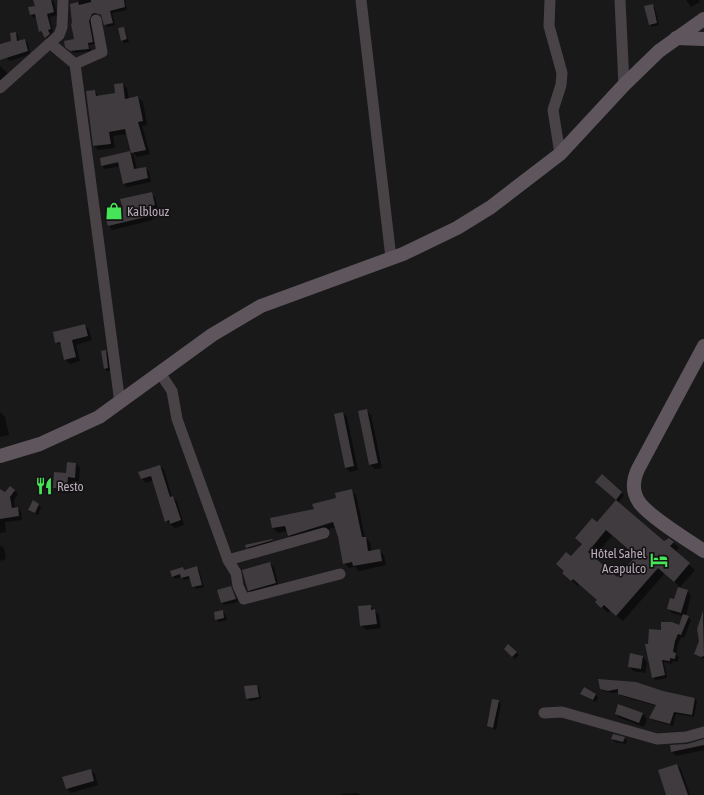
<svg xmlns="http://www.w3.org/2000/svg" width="704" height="795" font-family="'Asap Condensed',sans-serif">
  <rect width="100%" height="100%" fill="#1a191a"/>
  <g fill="#0007" fill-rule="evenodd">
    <path d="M 40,0 L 54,1 L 57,15 L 50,17 L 53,32 L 50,33 L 53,37 L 49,41 L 40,31 L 37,18 L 34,18 L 31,15 L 30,8 L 36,7 Z"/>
    <path d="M 79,0 L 125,0 L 127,10 L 112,13 L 115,25 L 107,27 L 102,16 L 98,15 L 94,17 L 91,24 L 95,44 L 89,45 L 91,51 L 74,53 L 69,49 L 75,40 L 71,5 L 79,3 Z"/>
    <path d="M 686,0 L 699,0 L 700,2 L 691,7 Z"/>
    <path d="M 652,5 L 655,8 L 659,25 L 652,27 L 649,24 Z"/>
    <path d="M 124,28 L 126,31 L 129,42 L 124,43 L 122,40 Z"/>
    <path d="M 16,33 L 18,35 L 19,42 L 25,40 L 28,43 L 30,54 L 10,61 L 3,54 L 0,56 L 0,42 L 1,45 L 12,42 Z"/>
    <path d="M 0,66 L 8,74 L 0,83 Z"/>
    <path d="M 123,84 L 127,88 L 129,99 L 138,97 L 143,102 L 147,125 L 142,126 L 150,154 L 137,157 L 133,152 L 137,170 L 146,168 L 149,172 L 151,182 L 127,187 L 123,183 L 120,166 L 105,169 L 102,165 L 101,159 L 130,152 L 133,156 L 129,137 L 127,134 L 113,136 L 115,148 L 98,150 L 94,146 L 87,92 L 95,91 L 99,97 L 116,94 L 115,85 ZM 123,160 L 123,162 L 103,166 L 103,164 Z"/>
    <path d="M 151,193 L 155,197 L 158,209 L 151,211 L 153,220 L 112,230 L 109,226 L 112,216 L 123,207 Z"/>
    <path d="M 85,325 L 89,330 L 92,340 L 76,345 L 80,361 L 70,364 L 65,359 L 62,346 L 56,342 Z"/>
    <path d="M 106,351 L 108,354 L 110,371 L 107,371 L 104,369 Z"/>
    <path d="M 367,411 L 371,415 L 382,468 L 375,469 L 370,465 L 360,412 Z"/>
    <path d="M 0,412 L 5,417 L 9,435 L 0,437 Z"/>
    <path d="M 343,413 L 347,417 L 358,470 L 350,472 L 346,468 Z"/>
    <path d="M 76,464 L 80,468 L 79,481 L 72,481 L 71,493 L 58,492 L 54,488 Z"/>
    <path d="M 160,466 L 164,470 L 172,497 L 177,501 L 184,525 L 175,528 L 166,521 L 153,480 L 146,483 L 141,478 Z"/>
    <path d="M 602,476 L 624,495 L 618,503 L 664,543 L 669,539 L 674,543 L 679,548 L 675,552 L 695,570 L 680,587 L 665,573 L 623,621 L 610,610 L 608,613 L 597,602 L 598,600 L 579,584 L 578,586 L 570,579 L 571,558 L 597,523 L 617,500 L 599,484 ZM 612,536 L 637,557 L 617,579 L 593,558 Z"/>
    <path d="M 10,487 L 18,494 L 14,500 L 15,509 L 18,508 L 21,512 L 22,520 L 5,522 L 6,532 L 0,533 L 0,491 L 5,494 Z"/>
    <path d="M 351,491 L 356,495 L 365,537 L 370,542 L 372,552 L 379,550 L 384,555 L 386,565 L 359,571 L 355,567 L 349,568 L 344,563 L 336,527 L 293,540 L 289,535 L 288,531 L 278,533 L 273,528 L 271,519 L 315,510 Z"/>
    <path d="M 33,502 L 41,507 L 38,515 L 29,510 Z"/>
    <path d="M 272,541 L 274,543 L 250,550 L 247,546 Z"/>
    <path d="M 0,545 L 4,548 L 6,559 L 0,561 Z"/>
    <path d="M 269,563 L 274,567 L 279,588 L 253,595 L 249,590 Z"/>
    <path d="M 182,568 L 185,571 L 197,568 L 199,570 L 204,587 L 196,589 L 191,578 L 184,580 L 182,577 L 175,579 L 173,576 Z"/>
    <path d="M 231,587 L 238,602 L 224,605 L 222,603 Z"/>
    <path d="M 687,591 L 691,595 L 686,616 L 691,620 L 684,638 L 681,637 L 678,644 L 676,654 L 679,657 L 677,662 L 673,661 L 672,664 L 664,662 L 667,678 L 656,680 L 653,677 L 649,646 L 662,631 L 679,627 L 683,616 L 672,613 L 668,609 Z"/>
    <path d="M 370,606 L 379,615 L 381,628 L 366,630 L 361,625 Z"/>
    <path d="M 223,611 L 225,614 L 227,620 L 219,622 L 216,619 Z"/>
    <path d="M 702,617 L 704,617 L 704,659 L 696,654 L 700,642 Z"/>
    <path d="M 508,646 L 519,655 L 515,659 L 505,649 Z"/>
    <path d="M 631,655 L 643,657 L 647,662 L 645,673 L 633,671 L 629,666 Z"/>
    <path d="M 599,681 L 695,698 L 697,701 L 694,717 L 676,714 L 673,726 L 653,720 L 650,717 L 656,706 L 622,696 L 619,692 L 612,693 L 604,691 L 601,689 Z"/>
    <path d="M 256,686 L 259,688 L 261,699 L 250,701 L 247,699 Z"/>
    <path d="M 581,694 L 596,695 L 598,697 L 596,702 Z"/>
    <path d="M 498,701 L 501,704 L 496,730 L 488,726 Z"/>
    <path d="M 619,705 L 643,714 L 647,719 L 644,727 L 620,718 L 616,714 Z"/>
    <path d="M 624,738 L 627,741 L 626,744 L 615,742 L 612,739 Z"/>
    <path d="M 704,740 L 704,750 L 676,756 L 672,752 Z"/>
    <path d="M 677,765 L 681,769 L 690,795 L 668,795 Z"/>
    <path d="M 90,770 L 95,774 L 98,785 L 71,793 L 67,789 Z"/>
    <path d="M 358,793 L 360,795 L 342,795 L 342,794 Z"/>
  </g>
  <g fill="#3f3b3e" fill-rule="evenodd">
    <path d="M 33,0 L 51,0 L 54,12 L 47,14 L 51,29 L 48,30 L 50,34 L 45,38 L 41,31 L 39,32 L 35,14 L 30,15 L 28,7 L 35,6 Z"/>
    <path d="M 91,0 L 124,0 L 125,7 L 110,11 L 113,23 L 104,25 L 101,15 L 95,13 L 92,14 L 89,21 L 93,42 L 88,43 L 89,49 L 70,51 L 65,47 L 64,41 L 74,39 L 71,24 L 72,23 L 70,4 L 78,2 L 79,5 L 91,2 Z"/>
    <path d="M 653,4 L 657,23 L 649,25 L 644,6 Z"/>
    <path d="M 124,27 L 127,39 L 121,41 L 118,28 Z"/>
    <path d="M 16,32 L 17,41 L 25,39 L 28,51 L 0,60 L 0,44 L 11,41 L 10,33 Z"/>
    <path d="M 123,83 L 125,99 L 138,96 L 143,121 L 138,122 L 146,150 L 131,153 L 125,129 L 109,132 L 111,144 L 93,146 L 86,91 L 95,90 L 96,96 L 115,93 L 114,84 Z"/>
    <path d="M 130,151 L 134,169 L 146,167 L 148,178 L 123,184 L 118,162 L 101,166 L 100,158 Z"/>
    <path d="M 152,192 L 155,205 L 147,207 L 150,216 L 108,226 L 105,217 L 111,216 L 109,209 L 122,206 L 120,199 Z"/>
    <path d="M 85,324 L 88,336 L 72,340 L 76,357 L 64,360 L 60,342 L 55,343 L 53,332 Z"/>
    <path d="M 106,350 L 108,368 L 104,369 L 101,351 Z"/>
    <path d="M 367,409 L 378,463 L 369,465 L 358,411 Z"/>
    <path d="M 343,412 L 354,466 L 345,468 L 334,414 Z"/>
    <path d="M 67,462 L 76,463 L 75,478 L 68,477 L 67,489 L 53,488 L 54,472 L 66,473 Z"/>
    <path d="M 160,465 L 170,497 L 173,496 L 181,520 L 170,524 L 169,520 L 165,522 L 151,476 L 141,479 L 138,472 Z"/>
    <path d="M 602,474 L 622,492 L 616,500 L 595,482 Z"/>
    <path d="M 10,486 L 15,490 L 10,497 L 12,508 L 18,507 L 19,516 L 0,519 L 0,489 L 5,492 Z"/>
    <path d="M 352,489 L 362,537 L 366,537 L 368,551 L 380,549 L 382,561 L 353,566 L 352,562 L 343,564 L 338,537 L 333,522 L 288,536 L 285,526 L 272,528 L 270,518 L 314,509 L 312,504 L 336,498 L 335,493 Z"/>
    <path d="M 33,500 L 39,504 L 35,513 L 28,510 Z"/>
    <path d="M 616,500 L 664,541 L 669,538 L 674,542 L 670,546 L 690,563 L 674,582 L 658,568 L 616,616 L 604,605 L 601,608 L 595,602 L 597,600 L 573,579 L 571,581 L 562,573 L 564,571 L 556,564 L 566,552 L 571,556 L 582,544 L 575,538 L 592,518 L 597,522 ZM 606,530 L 636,556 L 617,577 L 588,552 Z"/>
    <path d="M 272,539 L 273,540 L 246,548 L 245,545 Z"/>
    <path d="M 270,562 L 276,583 L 248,591 L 242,570 Z"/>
    <path d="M 197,566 L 202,585 L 192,587 L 189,576 L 181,578 L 180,574 L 172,577 L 170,571 L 183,567 L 184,570 Z"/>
    <path d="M 231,586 L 236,599 L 221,603 L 217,590 Z"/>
    <path d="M 678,587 L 688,590 L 681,613 L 667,609 L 670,598 L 674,599 Z"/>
    <path d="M 371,605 L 371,610 L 375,609 L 377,624 L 360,626 L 358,606 Z"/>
    <path d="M 223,610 L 224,618 L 215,620 L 214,612 Z"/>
    <path d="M 703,611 L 704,656 L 701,657 L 694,654 L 699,641 L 697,629 Z"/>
    <path d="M 683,614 L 689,616 L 681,635 L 678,634 L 675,641 L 673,652 L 676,653 L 675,659 L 670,658 L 670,661 L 662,660 L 665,675 L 652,678 L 645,644 L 648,644 L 649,629 L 661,630 L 661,622 L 672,622 L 679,625 Z"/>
    <path d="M 508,644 L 517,652 L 512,657 L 504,649 Z"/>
    <path d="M 630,653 L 643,656 L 641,669 L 628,667 Z"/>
    <path d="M 598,679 L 636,682 L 663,691 L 695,698 L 692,715 L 674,712 L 670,724 L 652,719 L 649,718 L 656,705 L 618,694 L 618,689 L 608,691 L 600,689 Z"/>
    <path d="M 257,685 L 259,697 L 246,699 L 244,686 Z"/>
    <path d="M 584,687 L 596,694 L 593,700 L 580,694 Z"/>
    <path d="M 492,699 L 499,700 L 493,728 L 487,726 Z"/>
    <path d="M 618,704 L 643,713 L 639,723 L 615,714 Z"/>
    <path d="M 613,734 L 625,737 L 623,742 L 611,739 Z"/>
    <path d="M 704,739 L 704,745 L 671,752 L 670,745 L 687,744 Z"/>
    <path d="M 677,764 L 688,795 L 666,795 L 658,770 Z"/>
    <path d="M 91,769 L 94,781 L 66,789 L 62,777 Z"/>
  </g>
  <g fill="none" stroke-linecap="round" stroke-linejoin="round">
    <g stroke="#494348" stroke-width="11">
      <path d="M 361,0 L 391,258"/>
      <path d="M 550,0 L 549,26 L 562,73 L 561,85 L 553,110 L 560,154"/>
      <path d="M 620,0 L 624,85"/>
      <path d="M 51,44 L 75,64 L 120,403"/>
      <path d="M 75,64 L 102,52 L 96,20"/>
      <path d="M 0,88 L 59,35 L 62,27 L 63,0"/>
      <path d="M 160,373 L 172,391 L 177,419 L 228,560 L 324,533"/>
      <path d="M 228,560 L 236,573 L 238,586 L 244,599 L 340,574"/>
      <path d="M 544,713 L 562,712 L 657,739 L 686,737 L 704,732"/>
    </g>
    <g stroke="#5e565c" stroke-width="14">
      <path d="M 676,38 L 704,39"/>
      <path d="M 704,346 L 638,469 C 633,480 632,492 639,502 C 647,515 689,541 704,551"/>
      <path d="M 0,456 L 40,444 L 99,417 L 212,335 L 261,306 L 403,254 L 457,228 L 491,207 L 560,154 L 624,85 L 659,51 L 704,19"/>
    </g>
  </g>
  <defs>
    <g id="shop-bare" transform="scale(1.38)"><path d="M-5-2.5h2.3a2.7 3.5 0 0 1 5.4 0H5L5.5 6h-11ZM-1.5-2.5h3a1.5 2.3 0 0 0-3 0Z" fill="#46e557" stroke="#151315" stroke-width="2.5" paint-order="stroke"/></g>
    <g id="restaurant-bare" transform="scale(1.38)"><path d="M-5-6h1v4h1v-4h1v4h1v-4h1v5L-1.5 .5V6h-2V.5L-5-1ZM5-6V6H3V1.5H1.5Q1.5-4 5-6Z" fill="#46e557" stroke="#151315" stroke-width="2.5" paint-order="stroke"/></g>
    <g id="hotel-bare" transform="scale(1.38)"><path d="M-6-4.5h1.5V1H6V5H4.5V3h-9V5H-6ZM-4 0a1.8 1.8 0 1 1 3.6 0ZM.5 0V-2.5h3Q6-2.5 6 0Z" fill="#46e557" stroke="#151315" stroke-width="2.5" paint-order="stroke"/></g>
  </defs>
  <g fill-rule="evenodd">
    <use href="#shop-bare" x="114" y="211"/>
    <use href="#restaurant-bare" x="44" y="486"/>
    <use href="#hotel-bare" x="659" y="560"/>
  </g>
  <g text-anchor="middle" stroke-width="3.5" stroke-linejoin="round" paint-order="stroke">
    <g font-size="13" fill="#b9acb7" stroke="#151315" text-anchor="start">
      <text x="127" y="216">Kalblouz</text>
      <text x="57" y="491">Resto</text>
      <text x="646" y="558" text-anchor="end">Hôtel Sahel<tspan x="646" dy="15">Acapulco</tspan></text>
    </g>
  </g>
</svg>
